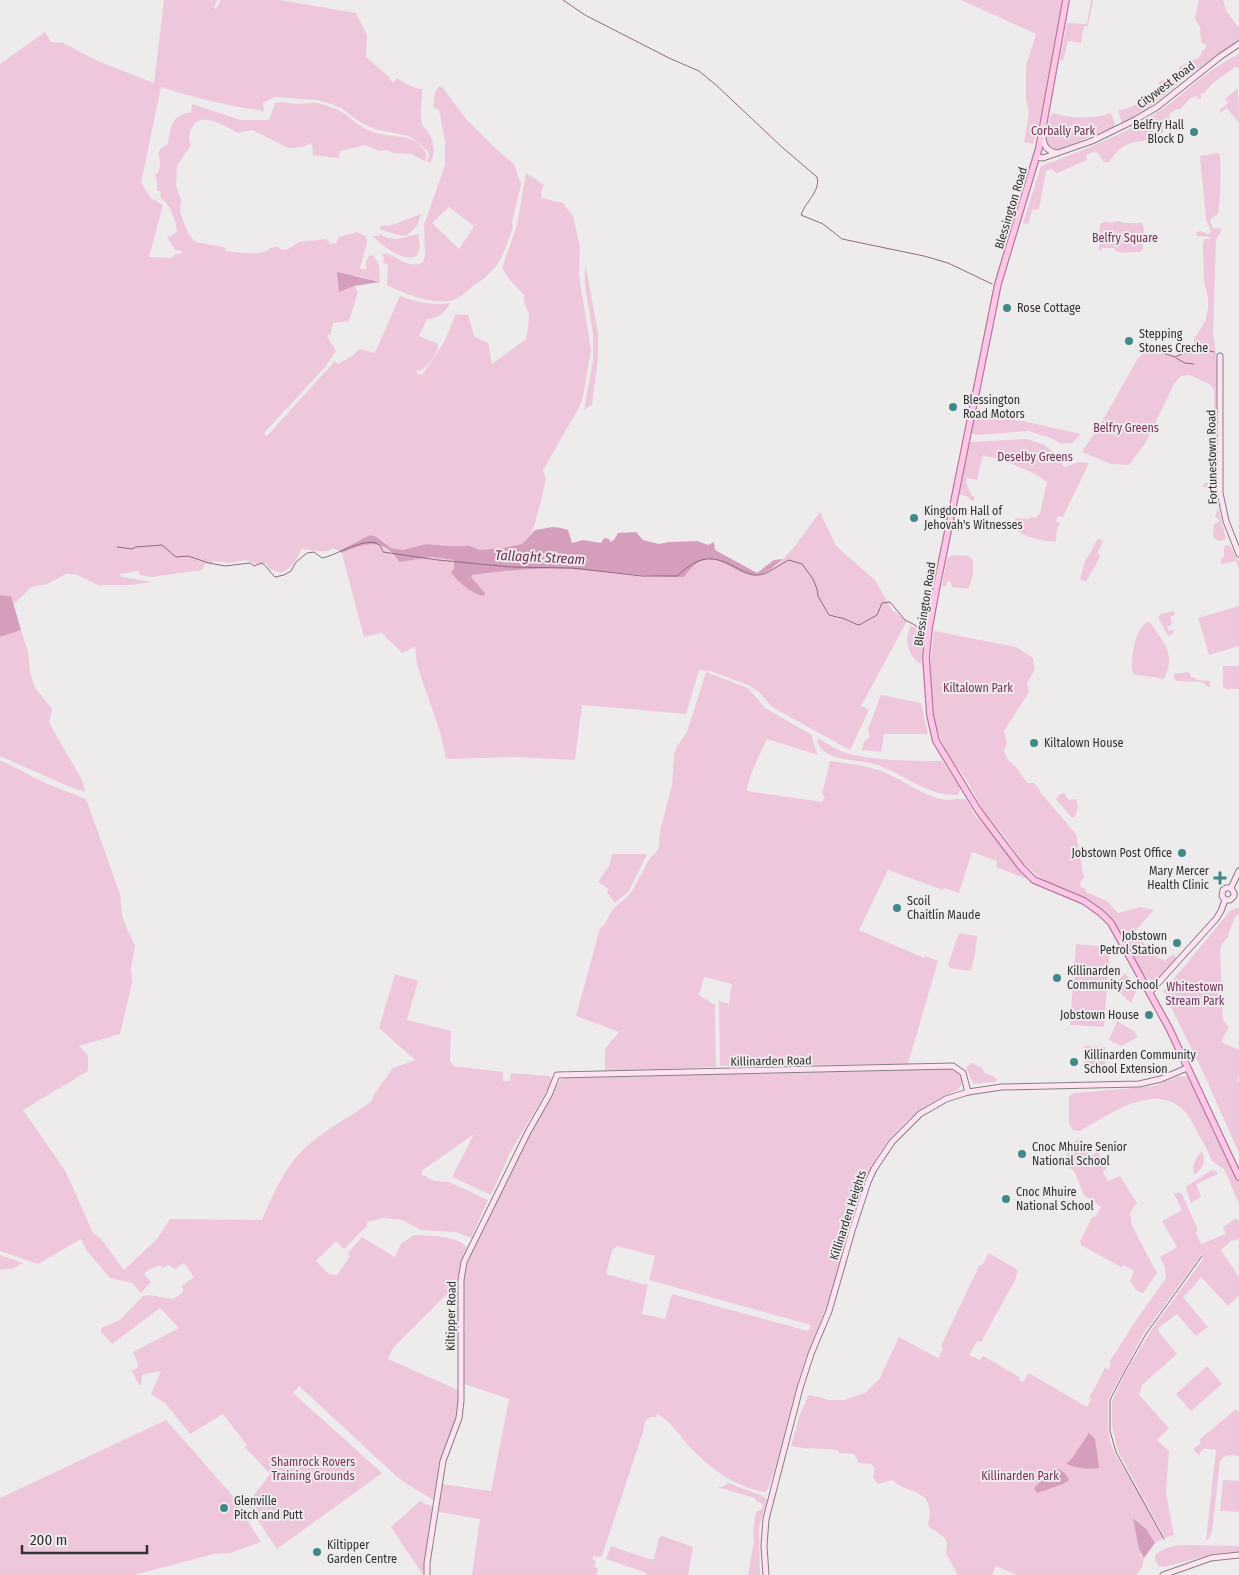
<svg xmlns="http://www.w3.org/2000/svg" width="1239" height="1575" font-family="'Fira Sans Condensed',sans-serif">
  <rect width="100%" height="100%" fill="#eeebed"/>
  <g fill="#efc7dd" fill-rule="evenodd">
    <path d="M 164,0 L 217,0 L 214,8 L 216,9 L 221,0 L 280,0 L 356,13 L 367,35 L 366,57 L 387,75 L 393,83 L 397,78 L 408,85 L 419,89 L 422,88 C 423,100 419,112 422,124 C 423,128 427,129 429,133 C 434,142 436,154 430,163 L 427,161 L 429,155 L 427,150 L 409,136 L 374,129 L 360,122 L 341,108 L 331,104 L 317,100 L 274,97 L 263,103 L 264,111 C 229,106 194,98 161,87 L 141,183 L 151,198 L 163,205 L 149,257 L 171,258 L 174,255 L 182,253 L 182,251 L 175,250 L 167,237 L 171,236 L 177,232 C 176,221 170,203 160,198 L 161,192 L 157,190 L 157,182 L 155,175 L 157,174 C 158,171 160,169 160,166 C 160,154 154,151 168,144 C 171,126 171,116 191,112 L 192,104 L 241,120 L 269,120 L 275,103 C 282,101 290,104 298,104 C 304,104 311,102 317,103 C 327,105 341,110 349,117 C 355,122 361,127 368,130 C 390,141 411,128 427,154 L 425,161 L 411,154 L 393,153 L 387,150 L 380,151 L 365,145 L 340,151 L 339,158 L 313,155 L 312,143 L 302,147 L 289,148 L 252,130 L 237,133 C 228,127 217,121 207,120 C 193,117 186,135 191,145 L 177,166 L 176,185 L 181,200 L 180,212 L 188,233 L 195,242 L 224,247 L 226,251 C 235,252 256,255 264,252 C 271,249 274,243 282,250 L 288,249 L 299,242 L 326,239 L 331,244 L 336,243 L 339,237 L 357,232 L 366,236 L 367,244 L 360,268 L 366,270 L 366,261 L 369,256 L 373,255 L 379,265 L 380,282 L 354,275 L 354,286 L 358,292 L 349,321 L 333,323 L 331,334 L 327,336 L 336,351 L 326,366 L 264,433 L 267,436 L 335,361 L 338,364 L 352,356 L 360,349 L 375,353 L 400,296 C 416,302 433,306 450,303 C 446,313 438,318 427,319 L 419,336 L 438,344 C 438,353 427,370 417,371 L 416,373 L 422,375 L 444,342 L 456,314 L 468,315 L 474,336 L 488,343 L 492,364 L 526,339 L 528,328 L 529,314 L 524,302 L 524,295 L 509,279 L 502,268 L 517,225 L 526,173 L 544,185 L 541,192 L 542,198 L 563,203 L 573,216 L 578,238 L 580,248 L 579,275 L 591,350 L 583,396 L 580,406 L 543,470 L 546,478 L 541,501 L 534,526 L 529,536 L 522,544 L 502,548 L 480,550 L 470,546 L 448,546 L 426,544 L 403,550 L 391,548 L 378,537 L 370,535 L 339,551 L 333,548 C 326,555 312,549 301,549 C 299,558 290,569 281,573 L 270,569 L 267,564 L 257,564 L 246,560 L 229,563 L 213,561 L 212,564 L 205,564 L 202,570 L 151,577 L 140,575 L 138,571 L 119,574 L 122,577 L 152,582 L 130,585 L 98,585 L 75,574 L 66,574 L 47,584 L 31,587 L 13,605 L 11,596 L 0,595 L 0,64 L 45,32 L 51,42 L 63,43 L 98,61 L 154,83 Z"/>
    <path d="M 961,0 L 1062,0 L 1040,121 L 1033,144 L 1024,142 L 1029,113 L 1026,99 L 1026,66 L 1036,34 Z"/>
    <path d="M 1091,0 L 1093,0 L 1088,26 L 1084,26 L 1081,43 L 1068,41 L 1063,61 L 1060,60 L 1067,23 L 1087,24 Z"/>
    <path d="M 1199,0 L 1223,0 L 1227,12 L 1239,28 L 1239,43 L 1223,52 L 1185,78 L 1146,110 L 1122,124 L 1118,111 C 1134,106 1149,101 1160,88 L 1158,82 L 1178,74 L 1179,67 L 1200,57 L 1202,51 L 1206,48 L 1206,45 L 1201,42 L 1200,27 L 1195,19 Z"/>
    <path d="M 1239,54 L 1239,68 L 1235,67 L 1213,83 L 1204,93 L 1201,94 L 1201,99 L 1198,99 L 1197,96 L 1191,98 L 1179,110 L 1177,109 L 1169,114 L 1170,117 L 1163,122 L 1163,133 L 1153,133 L 1145,141 C 1126,142 1120,147 1109,162 L 1104,162 L 1096,151 L 1086,155 L 1087,160 L 1057,173 L 1051,169 L 1046,171 L 1039,209 L 1032,210 L 1028,224 L 1023,223 L 1041,166 C 1080,151 1120,137 1155,114 C 1184,95 1207,69 1239,54 Z"/>
    <path d="M 440,86 L 443,88 L 466,119 L 496,149 L 514,164 L 521,184 L 512,222 L 513,227 C 502,258 501,267 473,286 C 468,290 463,295 458,298 C 438,308 405,294 387,285 L 388,264 L 383,263 L 384,257 L 382,256 L 383,253 C 397,254 408,271 423,262 L 425,256 L 424,225 L 445,165 L 445,141 L 439,110 L 433,107 L 435,92 ZM 449,207 L 474,226 L 459,249 L 432,223 Z"/>
    <path d="M 1238,88 L 1239,122 L 1238,122 L 1227,108 L 1220,113 L 1220,110 L 1228,103 L 1225,99 Z"/>
    <path d="M 1053,113 C 1072,119 1092,119 1111,113 L 1115,124 L 1113,127 L 1058,150 L 1050,149 L 1045,142 L 1050,116 Z"/>
    <path d="M 1219,153 C 1222,158 1220,207 1218,213 C 1216,216 1212,217 1210,221 L 1213,228 L 1222,229 L 1216,240 L 1213,335 L 1217,359 L 1215,489 L 1203,487 L 1205,483 L 1213,483 L 1214,480 L 1211,478 L 1214,461 L 1214,443 L 1209,434 L 1214,413 L 1214,389 L 1211,385 L 1190,375 L 1181,376 L 1174,384 L 1146,442 L 1129,465 L 1111,464 L 1082,452 L 1103,420 L 1138,358 L 1149,348 L 1158,349 L 1175,355 L 1192,350 L 1195,337 L 1205,322 L 1208,309 L 1208,298 L 1204,282 L 1203,244 L 1204,239 L 1210,239 L 1210,237 L 1197,236 L 1196,232 L 1201,231 L 1207,234 L 1209,234 L 1211,230 L 1206,220 L 1200,156 Z"/>
    <path d="M 421,214 L 417,226 L 406,236 L 397,235 L 380,229 L 381,226 L 392,225 Z"/>
    <path d="M 1106,221 L 1109,223 L 1119,221 L 1124,223 L 1142,223 L 1144,228 L 1143,250 L 1140,252 C 1131,252 1124,254 1115,251 L 1114,248 L 1102,248 L 1101,251 L 1099,250 L 1100,224 Z"/>
    <path d="M 380,234 C 396,243 402,237 418,234 L 420,246 L 417,256 C 400,262 384,246 372,236 L 379,236 Z"/>
    <path d="M 585,262 L 598,333 L 598,359 L 592,405 L 584,410 L 593,360 L 593,334 L 585,286 Z"/>
    <path d="M 975,416 L 1023,421 L 1081,434 L 1072,443 L 1061,444 L 1051,438 L 1028,431 L 977,435 L 970,433 Z"/>
    <path d="M 1026,439 C 1047,444 1053,449 1064,467 L 1078,462 L 1089,463 L 1063,517 L 1058,516 L 1056,521 L 1060,524 L 1057,528 L 1056,542 C 1041,541 1024,538 1012,526 L 1016,518 L 1028,519 L 1031,517 L 1037,518 L 1038,514 L 1040,514 L 1047,482 C 1034,471 1000,459 983,455 L 977,480 L 967,478 L 966,482 L 972,496 L 974,496 L 974,501 L 970,500 L 969,497 L 959,494 L 969,442 Z"/>
    <path d="M 1218,508 L 1226,539 L 1218,541 L 1213,537 L 1214,524 L 1219,522 L 1219,520 L 1215,516 Z"/>
    <path d="M 820,512 L 836,546 L 875,580 L 892,610 L 907,621 L 861,706 L 869,710 L 850,750 L 772,707 L 760,693 L 748,685 L 710,671 L 699,670 L 686,714 L 582,705 L 575,760 L 515,757 L 446,759 L 440,732 L 417,665 L 415,647 L 402,653 C 396,645 388,641 382,633 L 364,637 L 342,554 C 360,539 386,541 399,562 L 431,557 L 454,560 L 454,569 L 472,575 L 510,570 L 550,568 L 689,570 C 694,567 699,562 705,560 C 726,554 743,581 763,573 C 786,564 805,531 820,512 Z"/>
    <path d="M 1098,539 L 1103,541 L 1098,552 L 1100,557 L 1086,582 L 1080,579 L 1086,558 C 1092,554 1093,544 1098,539 Z"/>
    <path d="M 1230,545 L 1239,562 L 1239,569 L 1236,561 L 1221,564 L 1221,558 L 1224,557 L 1224,546 Z"/>
    <path d="M 953,555 L 968,556 L 973,560 L 973,575 L 968,589 L 952,587 L 951,582 L 948,581 L 946,586 L 942,586 L 947,558 Z"/>
    <path d="M 1239,606 L 1239,646 L 1209,655 L 1198,618 Z"/>
    <path d="M 1174,611 L 1175,615 L 1170,617 L 1172,624 L 1167,627 L 1169,631 L 1173,630 L 1174,633 L 1168,636 L 1158,617 L 1161,614 Z"/>
    <path d="M 1147,622 L 1150,622 C 1163,643 1177,653 1164,679 L 1133,674 C 1130,659 1134,631 1147,622 Z"/>
    <path d="M 911,625 L 923,635 L 921,664 C 907,657 904,637 911,625 Z"/>
    <path d="M 21,630 L 28,652 L 30,672 L 35,688 L 52,709 L 49,723 L 82,780 L 85,792 L 68,786 L 0,756 L 0,637 Z"/>
    <path d="M 934,631 L 1016,647 L 1033,658 L 1035,669 L 1027,683 L 1029,692 L 1004,731 L 1007,743 L 1004,750 L 1007,759 L 1016,767 L 1027,783 L 1034,783 L 1040,790 L 1040,792 L 1076,834 L 1084,878 L 1080,882 L 1081,887 L 1085,888 L 1086,892 L 1107,901 L 1118,913 L 1141,907 L 1154,910 L 1134,932 L 1157,958 L 1165,960 L 1174,954 L 1176,959 L 1156,981 L 1152,982 L 1142,973 L 1122,934 L 1106,913 L 1089,899 L 1058,887 L 1038,876 L 1023,863 L 1006,838 L 983,810 L 969,784 L 945,749 L 936,726 L 934,714 L 930,668 Z"/>
    <path d="M 1223,666 L 1239,666 L 1239,689 L 1226,689 L 1223,687 Z"/>
    <path d="M 706,672 L 748,688 L 765,708 L 812,735 L 813,742 L 818,755 L 767,739 C 760,755 749,773 747,791 L 822,802 L 825,797 L 822,794 L 830,761 C 848,764 867,765 884,772 C 902,780 918,792 937,798 C 947,802 961,797 967,800 L 973,813 L 997,839 L 1021,872 L 1030,880 L 996,867 L 997,861 L 972,852 L 959,893 L 944,888 L 943,890 L 888,870 L 859,930 L 924,958 L 925,956 L 938,961 L 908,1064 L 720,1066 L 719,1001 L 729,1004 L 732,984 L 704,977 L 699,995 L 715,1005 L 716,1067 L 605,1071 L 605,1049 L 619,1032 L 576,1016 L 600,928 L 604,925 L 613,909 L 631,893 L 649,860 L 659,848 L 660,831 L 672,785 L 674,756 L 676,748 L 687,732 Z"/>
    <path d="M 1189,672 L 1191,677 L 1196,678 L 1196,680 L 1210,681 L 1210,688 L 1202,682 L 1177,681 L 1174,678 L 1174,674 Z"/>
    <path d="M 881,695 L 921,703 L 928,734 L 884,734 L 881,752 L 862,750 L 864,742 L 870,737 L 868,729 Z"/>
    <path d="M 819,739 C 827,743 835,749 843,752 C 872,761 912,761 942,761 L 959,785 L 960,791 L 957,795 C 929,797 901,772 874,764 C 856,758 824,763 817,741 Z"/>
    <path d="M 0,760 L 45,783 L 86,799 L 120,894 L 122,915 L 127,929 L 135,946 L 131,968 L 132,983 L 120,1034 L 79,1046 L 88,1055 L 88,1071 L 23,1110 L 66,1172 L 93,1233 L 101,1239 L 124,1270 L 157,1239 L 170,1219 L 262,1220 C 273,1194 286,1164 308,1145 C 327,1129 351,1116 371,1102 L 375,1093 L 393,1068 L 415,1060 L 379,1028 L 395,974 L 418,981 L 407,1020 L 451,1031 L 450,1060 L 453,1066 L 503,1072 L 503,1081 L 510,1081 L 511,1073 L 548,1076 L 553,1078 L 552,1082 L 511,1151 L 491,1195 L 452,1177 L 474,1134 L 423,1170 L 421,1174 L 434,1181 L 449,1182 L 488,1200 L 471,1238 L 456,1232 L 421,1230 L 402,1220 L 384,1218 L 367,1222 L 367,1226 L 344,1249 L 336,1241 L 316,1261 L 329,1274 L 337,1275 L 350,1256 L 348,1253 L 362,1237 L 395,1257 L 401,1244 L 414,1235 C 431,1236 454,1235 467,1247 L 462,1259 L 456,1292 L 447,1294 L 393,1348 L 388,1359 L 458,1390 L 458,1415 L 445,1445 L 439,1464 L 435,1501 L 407,1484 L 396,1476 L 299,1386 L 293,1393 L 382,1473 L 277,1549 L 247,1504 L 270,1474 L 245,1447 L 247,1445 L 223,1414 L 190,1434 L 166,1404 L 151,1394 L 161,1371 L 142,1375 L 141,1385 L 139,1385 L 132,1371 L 137,1368 L 138,1364 L 133,1352 L 179,1328 L 160,1308 L 112,1344 L 101,1332 L 101,1328 L 120,1320 L 143,1296 C 158,1292 172,1307 183,1291 L 182,1286 L 194,1277 L 184,1263 L 175,1269 L 168,1265 L 162,1268 L 160,1265 L 148,1270 L 144,1274 L 151,1282 L 141,1293 L 132,1283 L 110,1278 L 87,1251 L 81,1239 L 38,1264 L 0,1251 Z"/>
    <path d="M 1064,793 L 1069,800 L 1076,799 L 1078,807 L 1075,817 L 1071,817 L 1056,799 L 1059,795 Z"/>
    <path d="M 612,854 L 647,854 L 629,891 L 615,903 L 607,892 L 609,889 L 598,882 L 609,866 Z"/>
    <path d="M 1236,908 L 1239,908 L 1239,915 L 1235,917 L 1228,935 L 1229,936 L 1222,944 L 1220,950 L 1223,1020 L 1229,1027 L 1221,1042 L 1239,1050 L 1239,1075 L 1237,1081 L 1239,1082 L 1239,1153 L 1203,1072 L 1168,1001 L 1167,994 L 1163,992 L 1230,911 Z"/>
    <path d="M 959,933 L 977,936 L 975,954 L 971,971 L 950,968 L 948,965 Z"/>
    <path d="M 1076,944 L 1110,947 L 1104,1027 L 1070,1025 Z"/>
    <path d="M 1125,973 L 1137,989 L 1131,1003 L 1118,991 L 1118,981 Z"/>
    <path d="M 1117,1021 L 1134,1031 L 1138,1037 L 1121,1046 L 1109,1040 Z"/>
    <path d="M 1084,1046 L 1105,1047 L 1105,1071 L 1084,1070 Z"/>
    <path d="M 972,1063 L 983,1069 L 984,1073 L 995,1077 L 997,1080 L 995,1082 L 973,1084 L 966,1067 Z"/>
    <path d="M 945,1068 C 958,1069 968,1078 958,1090 C 859,1129 857,1213 828,1302 C 823,1317 816,1332 810,1347 C 804,1361 800,1376 796,1390 C 786,1423 780,1457 768,1489 L 765,1492 C 736,1488 708,1467 689,1446 C 679,1435 670,1420 657,1414 L 656,1417 L 651,1417 L 645,1421 L 643,1432 L 602,1556 L 600,1557 L 593,1556 L 592,1559 L 596,1561 L 594,1567 L 598,1569 L 596,1575 L 472,1575 L 480,1519 L 439,1512 L 441,1484 L 491,1491 L 509,1399 L 464,1384 L 462,1358 L 465,1327 L 462,1285 L 466,1266 L 496,1198 L 560,1080 L 564,1078 L 867,1071 ZM 617,1246 L 655,1256 L 649,1280 L 811,1325 L 808,1331 L 672,1294 L 665,1319 L 642,1314 L 648,1284 L 642,1284 L 606,1274 L 612,1251 Z"/>
    <path d="M 1179,1076 L 1188,1077 L 1239,1183 L 1239,1204 L 1224,1169 L 1212,1161 C 1208,1150 1202,1140 1196,1130 C 1193,1124 1190,1117 1186,1113 C 1157,1079 1109,1115 1080,1131 L 1073,1130 L 1069,1124 L 1069,1096 L 1074,1093 L 1155,1086 Z"/>
    <path d="M 1082,1138 L 1090,1156 L 1098,1152 L 1107,1168 L 1103,1172 L 1108,1181 L 1120,1176 L 1137,1203 L 1130,1213 L 1132,1226 L 1157,1273 L 1143,1293 L 1136,1290 L 1130,1281 L 1134,1271 L 1123,1265 L 1121,1267 L 1081,1245 L 1080,1241 L 1093,1216 L 1095,1217 L 1101,1207 L 1084,1195 L 1074,1171 L 1068,1167 L 1069,1165 L 1065,1161 L 1070,1143 Z"/>
    <path d="M 1202,1151 C 1206,1162 1204,1168 1194,1175 C 1191,1167 1196,1157 1202,1151 Z"/>
    <path d="M 1212,1170 L 1216,1171 L 1218,1174 L 1196,1184 L 1201,1197 L 1191,1203 L 1186,1188 L 1187,1186 Z"/>
    <path d="M 1179,1192 L 1182,1194 L 1198,1230 L 1196,1233 L 1201,1244 L 1226,1234 L 1223,1227 L 1236,1218 L 1239,1221 L 1239,1239 L 1231,1241 L 1221,1250 L 1239,1277 L 1239,1296 L 1228,1306 L 1201,1277 L 1193,1287 L 1183,1297 L 1208,1327 L 1196,1336 L 1177,1314 L 1158,1328 L 1159,1332 L 1177,1354 L 1142,1385 L 1139,1395 L 1169,1428 L 1157,1440 L 1169,1451 L 1166,1493 L 1174,1535 L 1165,1538 L 1118,1451 L 1112,1426 L 1112,1401 L 1127,1370 L 1152,1329 L 1203,1259 L 1202,1254 L 1144,1333 L 1108,1400 L 1108,1427 L 1110,1441 L 1115,1454 L 1142,1497 L 1163,1538 L 1155,1543 L 1146,1529 L 1134,1518 L 1141,1555 L 1144,1558 L 1142,1567 L 1137,1575 L 1017,1575 L 996,1566 L 992,1575 L 958,1575 L 946,1554 L 947,1543 L 945,1538 L 928,1526 C 936,1487 912,1497 892,1480 L 878,1484 L 873,1478 L 875,1468 L 871,1464 L 859,1463 L 854,1454 L 840,1453 L 837,1450 L 809,1448 L 809,1449 L 791,1446 L 799,1417 L 808,1396 L 810,1395 L 829,1400 L 844,1400 L 865,1393 L 880,1378 L 899,1337 L 938,1358 L 943,1349 L 941,1346 L 979,1266 L 983,1264 L 989,1253 L 1018,1270 L 1015,1280 L 981,1342 L 977,1341 L 969,1355 L 980,1360 L 983,1356 L 1019,1377 L 1019,1380 L 1023,1382 L 1029,1373 L 1087,1407 L 1091,1399 L 1089,1398 L 1105,1368 L 1109,1369 L 1111,1362 L 1110,1361 L 1136,1320 L 1166,1278 L 1165,1268 L 1160,1257 L 1177,1247 L 1162,1221 L 1182,1210 L 1174,1194 Z"/>
    <path d="M 0,1255 L 23,1263 L 14,1268 L 0,1270 Z"/>
    <path d="M 1207,1366 L 1222,1384 L 1191,1411 L 1176,1394 Z"/>
    <path d="M 1236,1409 L 1239,1413 L 1239,1456 C 1231,1455 1225,1454 1220,1461 L 1212,1532 L 1208,1540 L 1206,1540 L 1216,1450 C 1207,1448 1202,1447 1199,1456 L 1193,1449 L 1201,1443 L 1199,1440 Z"/>
    <path d="M 166,1420 L 232,1495 L 261,1542 L 230,1553 L 214,1554 L 134,1575 L 0,1575 L 0,1498 Z"/>
    <path d="M 1223,1480 L 1239,1481 L 1239,1512 L 1220,1511 Z"/>
    <path d="M 728,1483 L 763,1496 L 767,1500 L 759,1528 L 760,1575 L 748,1575 L 754,1541 L 753,1532 L 756,1512 L 762,1509 L 763,1505 L 760,1502 L 757,1502 L 755,1498 L 717,1487 L 722,1487 Z"/>
    <path d="M 420,1501 L 435,1508 L 423,1575 L 391,1527 Z"/>
    <path d="M 662,1536 L 693,1547 L 688,1575 L 646,1575 L 647,1573 L 606,1559 L 611,1546 L 649,1559 L 654,1559 L 659,1538 Z"/>
    <path d="M 1189,1545 L 1239,1546 L 1239,1552 L 1213,1554 L 1165,1567 L 1159,1566 L 1155,1560 L 1155,1555 C 1166,1546 1175,1545 1189,1545 Z"/>
  </g>
  <g fill="#d49ebc">
    <path d="M 337,272 L 380,282 L 354,286 L 339,292 Z"/>
    <path d="M 553,527 L 561,528 L 568,530 L 572,543 L 583,540 L 601,543 L 604,538 L 609,539 L 610,542 L 614,540 L 618,533 L 636,532 L 643,540 L 659,544 L 669,542 L 697,541 L 708,545 L 714,542 L 715,550 L 757,573 L 774,560 L 783,559 C 775,565 766,575 756,575 C 729,576 713,538 684,577 C 644,577 607,570 568,569 C 536,567 504,571 472,575 L 471,577 L 485,593 L 484,596 C 473,594 457,582 451,572 L 454,569 L 454,560 L 431,557 L 399,562 C 384,537 363,543 342,553 L 339,551 L 370,535 L 377,537 L 391,548 L 403,550 L 426,544 L 448,546 L 470,546 L 480,550 L 502,548 L 522,544 L 535,530 Z"/>
    <path d="M 0,595 L 11,596 L 21,630 L 0,637 Z"/>
    <path d="M 1089,1433 L 1095,1439 L 1099,1468 C 1088,1470 1077,1468 1066,1464 L 1073,1457 Z"/>
    <path d="M 1054,1468 C 1062,1470 1066,1473 1069,1480 L 1063,1484 L 1037,1493 L 1034,1488 Z"/>
    <path d="M 1133,1518 L 1146,1529 L 1155,1543 L 1144,1558 L 1139,1549 Z"/>
  </g>
  <g fill="none" stroke-linecap="round" stroke-linejoin="round">
    <g stroke="#8f6b7f" stroke-width="1">
      <path d="M 563,0 L 585,15 L 669,58 L 699,71 L 716,85 L 783,148 L 817,177 C 821,191 805,202 801,215 L 823,224 L 842,239 L 924,256 L 948,263 L 992,284"/>
      <path d="M 1146,349 L 1153,350 L 1175,357 L 1184,353 L 1201,349 L 1214,352"/>
      <path d="M 1176,358 L 1185,363 L 1194,364"/>
      <path d="M 117,547 L 132,549 L 136,547 L 162,545 L 176,557 L 188,556 L 209,563 L 225,566 L 250,563 L 254,566 L 262,563 C 268,567 270,573 275,577 L 284,575 L 291,571 L 296,562 L 307,553 L 314,552 L 322,558 C 335,556 368,535 379,545 C 380,545 383,551 383,552 L 438,560 L 511,567 L 572,568 L 642,576 L 677,576 C 700,555 712,554 739,569 C 744,572 752,576 758,575 C 767,575 780,564 789,560 L 802,564 L 813,579 L 817,589 L 818,596 L 829,615 L 845,619 L 858,625 L 861,624 L 877,615 L 882,603 L 890,602 L 905,620 L 915,625 L 923,634"/>
      <path d="M 1164,1539 L 1116,1452 L 1110,1431 L 1110,1400 L 1125,1371 L 1146,1334 L 1202,1256"/>
    </g>
    <g stroke="#848183" stroke-width="7">
      <g id="secondary">
        <path d="M 1043,135 C 1043,146 1047,151 1057,153"/>
        <path d="M 1037,157 L 1043,158 L 1092,141 L 1135,120 L 1157,107 L 1221,56 L 1239,44"/>
        <path d="M 1220,356 L 1220,493 L 1226,521 L 1239,554"/>
        <path d="M 1231,888 L 1239,871"/>
        <path d="M 1225,900 L 1230,900 L 1234,896 L 1234,893 L 1231,888"/>
        <path d="M 1150,992 L 1216,919 L 1221,911 L 1225,900 L 1222,896 L 1223,890 L 1226,888 L 1231,888"/>
        <path d="M 427,1575 L 427,1563 L 443,1461 L 459,1418 L 461,1401 L 461,1280 L 464,1262 L 528,1132 L 549,1095 L 557,1075 L 953,1066 L 963,1073 L 968,1092"/>
        <path d="M 766,1575 L 764,1546 L 766,1519 L 800,1388 L 811,1354 L 829,1311 L 852,1231 L 868,1182 L 874,1169 L 892,1142 L 920,1114 L 946,1099 L 968,1092 L 1002,1087 L 1139,1084 L 1161,1079 L 1187,1068"/>
        <path d="M 1163,1575 L 1211,1558 L 1239,1555"/>
      </g>
    </g>
    <g stroke="#b77a9d" stroke-width="8">
      <path id="primary" d="M 1066,0 L 1039,148 L 998,284 L 936,590 L 929,628 L 926,657 L 930,715 L 936,741 L 978,810 L 1021,867 L 1034,880 L 1084,901 L 1101,913 L 1111,923 L 1169,1028 L 1239,1177"/>
    </g>
    <use href="#secondary" stroke="#ffe3f3" stroke-width="5"/>
    <use href="#primary" stroke="#fec7e7" stroke-width="5.5"/>
  </g>
  <g fill="#418988" stroke="#eeebed" stroke-width="2">
    <circle cx="1194" cy="132" r="5"/>
    <circle cx="1007" cy="308" r="5"/>
    <circle cx="1129" cy="341" r="5"/>
    <circle cx="953" cy="407" r="5"/>
    <circle cx="914" cy="518" r="5"/>
    <circle cx="1034" cy="743" r="5"/>
    <circle cx="1182" cy="853" r="5"/>
    <path d="M1217.5 870.5h5v5h5v5h-5v5h-5v-5h-5v-5h5z"/>
    <circle cx="897" cy="908" r="5"/>
    <circle cx="1177" cy="943" r="5"/>
    <circle cx="1057" cy="978" r="5"/>
    <circle cx="1149" cy="1015" r="5"/>
    <circle cx="1074" cy="1062" r="5"/>
    <circle cx="1022" cy="1154" r="5"/>
    <circle cx="1006" cy="1199" r="5"/>
    <circle cx="224" cy="1508" r="5"/>
    <circle cx="317" cy="1552" r="5"/>
  </g>
  <g text-anchor="middle" stroke-width="4" stroke-linejoin="round" paint-order="stroke">
    <g font-size="12" fill="#333232" stroke="#eeebed">
      <text transform="translate(1166 85) rotate(-37)" y="4">Citywest Road</text>
      <text transform="translate(1011 208) rotate(-73)" y="4">Blessington Road</text>
      <text transform="translate(1212 457) rotate(-91)" y="4">Fortunestown Road</text>
      <text transform="translate(925 604) rotate(-81)" y="4">Blessington Road</text>
      <text transform="translate(771 1061) rotate(-1)" y="4">Killinarden Road</text>
      <text transform="translate(848 1215) rotate(-72)" y="4">Killinarden Heights</text>
      <text transform="translate(451 1316) rotate(-89)" y="4">Kiltipper Road</text>
    </g>
    <g font-size="12" fill="#333232" stroke="#eeebed" text-anchor="start">
      <text x="1184" y="129" text-anchor="end">Belfry Hall<tspan x="1184" dy="14">Block D</tspan></text>
      <text x="1017" y="312">Rose Cottage</text>
      <text x="1139" y="338">Stepping<tspan x="1139" dy="14">Stones Creche</tspan></text>
      <text x="963" y="404">Blessington<tspan x="963" dy="14">Road Motors</tspan></text>
      <text x="924" y="515">Kingdom Hall of<tspan x="924" dy="14">Jehovah's Witnesses</tspan></text>
      <text x="1044" y="747">Kiltalown House</text>
      <text x="1172" y="857" text-anchor="end">Jobstown Post Office</text>
      <text x="1209" y="875" text-anchor="end">Mary Mercer<tspan x="1209" dy="14">Health Clinic</tspan></text>
      <text x="907" y="905">Scoil<tspan x="907" dy="14">Chaitlín Maude</tspan></text>
      <text x="1167" y="940" text-anchor="end">Jobstown<tspan x="1167" dy="14">Petrol Station</tspan></text>
      <text x="1067" y="975">Killinarden<tspan x="1067" dy="14">Community School</tspan></text>
      <text x="1139" y="1019" text-anchor="end">Jobstown House</text>
      <text x="1084" y="1059">Killinarden Community<tspan x="1084" dy="14">School Extension</tspan></text>
      <text x="1032" y="1151">Cnoc Mhuire Senior<tspan x="1032" dy="14">National School</tspan></text>
      <text x="1016" y="1196">Cnoc Mhuire<tspan x="1016" dy="14">National School</tspan></text>
      <text x="234" y="1505">Glenville<tspan x="234" dy="14">Pitch and Putt</tspan></text>
      <text x="327" y="1549">Kiltipper<tspan x="327" dy="14">Garden Centre</tspan></text>
    </g>
    <g font-size="12" fill="#76355d" stroke="#eeebed">
      <text x="1063" y="135">Corbally Park</text>
      <text x="1125" y="242">Belfry Square</text>
      <text x="1126" y="432">Belfry Greens</text>
      <text x="1035" y="461">Deselby Greens</text>
      <text x="978" y="692">Kiltalown Park</text>
      <text x="1195" y="991">Whitestown<tspan x="1195" dy="14">Stream Park</tspan></text>
      <text x="313" y="1466">Shamrock Rovers<tspan x="313" dy="14">Training Grounds</tspan></text>
      <text x="1020" y="1480">Killinarden Park</text>
    </g>
    <g font-size="14" font-style="italic" fill="#713058" stroke="#eeebed">
      <text transform="translate(540 557) rotate(3)" y="5">Tallaght Stream</text>
    </g>
  </g>
  <path d="M22 1545v8h125v-8" fill="none" stroke="#333232" stroke-width="2.5"/>
  <text x="30" y="1545" font-size="15" fill="#333232" stroke="#eeebed" stroke-width="4" paint-order="stroke">200 m</text>
</svg>
